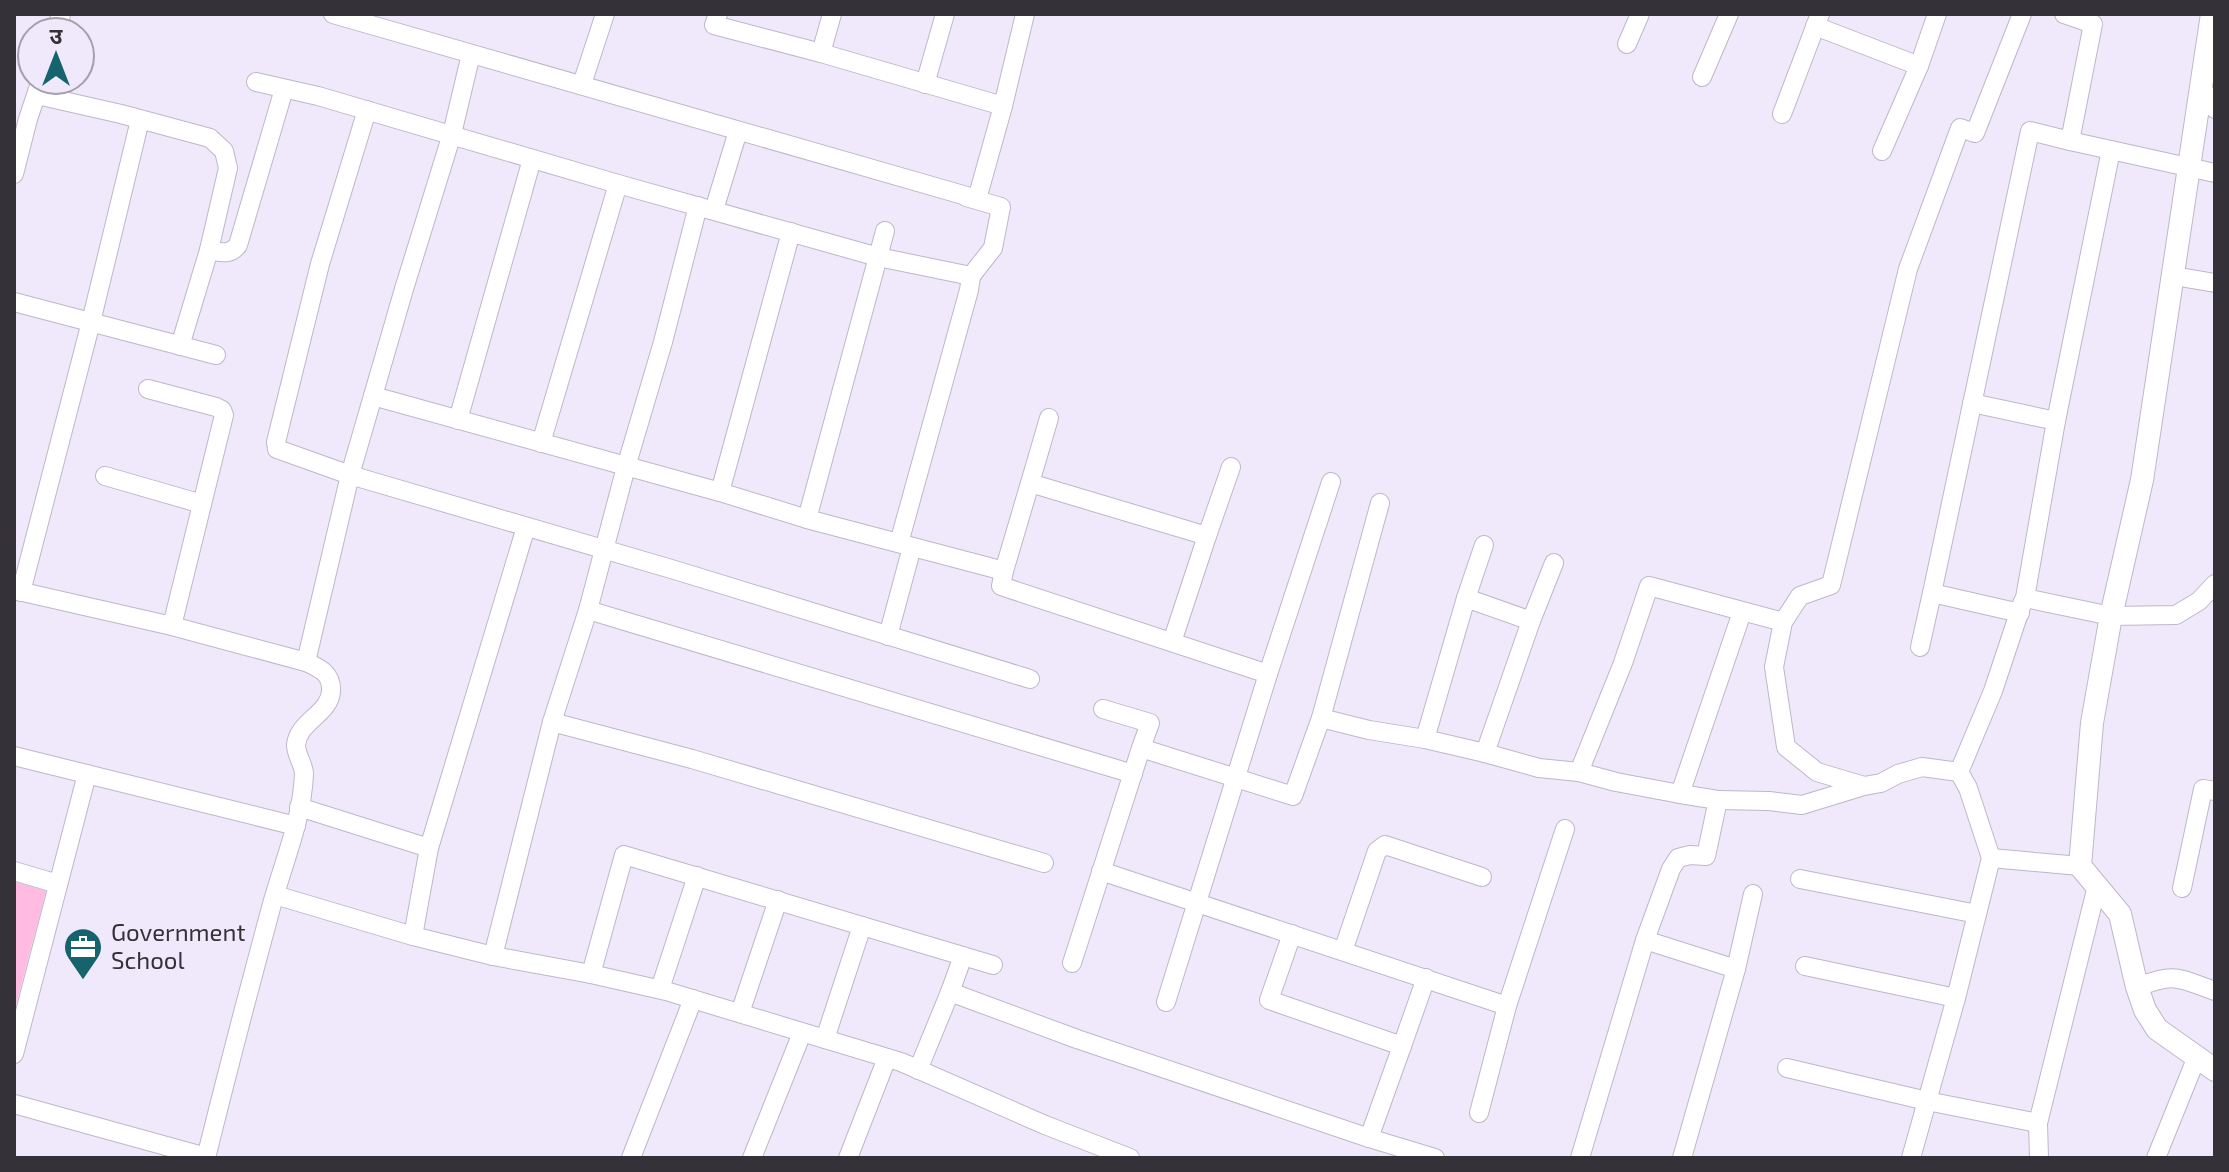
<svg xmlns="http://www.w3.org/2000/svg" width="2229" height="1172" font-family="'Exo 2','Noto Sans Devanagari',sans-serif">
  <rect width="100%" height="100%" fill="#f0e8fb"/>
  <path fill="#ffbbe1" d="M 14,881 L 46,891 L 14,1012 Z"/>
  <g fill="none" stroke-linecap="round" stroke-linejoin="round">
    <g stroke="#bfb7c9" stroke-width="20">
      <g id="minor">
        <path d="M 333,14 L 977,199 L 1003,106"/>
        <path d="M 718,14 L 714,25 L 821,53 L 1003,106 L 1025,14"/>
        <path d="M 2064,14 L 2093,24 L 2070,141 L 2215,173"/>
        <path d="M 1815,26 L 1919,66"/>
        <path d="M 56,32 L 61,14"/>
        <path d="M 1627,44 L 1640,14"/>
        <path d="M 821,53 L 832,14"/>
        <path d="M 1702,77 L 1729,14"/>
        <path d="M 256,82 L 318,96 L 618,184 L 878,257 L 971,276 L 969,290 L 899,543"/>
        <path d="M 582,84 L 605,14"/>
        <path d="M 925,84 L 945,14"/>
        <path d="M 2201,86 L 2215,109"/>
        <path d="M 37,95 L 121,114 L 210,138 L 224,151 L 228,168 L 209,250 L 180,346"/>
        <path d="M 367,110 L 320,264 L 276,442 L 277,449 L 350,475 L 678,571 L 1030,679"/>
        <path d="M 1782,114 L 1820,14"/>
        <path d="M 2111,150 L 2056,421 L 2025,598 L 2111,616 L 2176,615 L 2199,601 L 2215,584"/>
        <path d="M 1882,151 L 1919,66 L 1937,14"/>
        <path d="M 14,174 L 28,119 L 41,80"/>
        <path d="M 966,197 L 1001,207 L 993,248 L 971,276"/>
        <path d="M 714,210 L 738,131"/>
        <path d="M 209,250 C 220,252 230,256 238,245 L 284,89"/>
        <path d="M 2174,276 L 2215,283"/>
        <path d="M 14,302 L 216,355"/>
        <path d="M 148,389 L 216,407 L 222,410 L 224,415 L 172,626"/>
        <path d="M 373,396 L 720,492 L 807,519 L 1004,571 L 1001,586 L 1268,674"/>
        <path d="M 1972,403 L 2056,421"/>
        <path d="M 458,420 L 532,159"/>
        <path d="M 541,443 L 618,184"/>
        <path d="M 105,476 L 202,504"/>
        <path d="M 1030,483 L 1049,418"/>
        <path d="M 720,492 L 791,232"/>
        <path d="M 807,519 L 885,231"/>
        <path d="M 1004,571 L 1030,483 L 1207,536 L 1231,467"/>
        <path d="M 14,590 L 172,626 L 306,662 C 319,668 332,673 331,691 C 330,714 298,721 296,745 C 296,755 304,765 304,774 C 302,820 284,861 272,904 C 249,989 227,1073 206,1158"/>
        <path d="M 21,592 L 91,322 L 140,120"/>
        <path d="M 1466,598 L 1531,621"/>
        <path d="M 588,610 L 1133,774"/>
        <path d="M 2020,613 L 1932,593 L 2030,131 L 2070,141"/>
        <path d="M 888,636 L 912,547"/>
        <path d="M 1172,642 L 1207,536"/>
        <path d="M 1920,647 L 1932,593"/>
        <path d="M 306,662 L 350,475 L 404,289 L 452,134 L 471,54"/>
        <path d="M 1103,709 L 1150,723 L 1141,748"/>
        <path d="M 1321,718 L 1369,730 L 1425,739 L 1485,753 L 1539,768 L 1579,772 L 1616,782 L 1680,794 L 1742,612"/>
        <path d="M 552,722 L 692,759 L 1044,863"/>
        <path d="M 1425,739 L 1466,598 L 1484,545"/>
        <path d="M 1485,753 L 1531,621 L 1554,563"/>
        <path d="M 14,756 L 296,826"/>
        <path d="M 1579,772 L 1623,663 L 1649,586 L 1783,622"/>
        <path d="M 1959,772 L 1922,767 L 1898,774 L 1881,783 L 1864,786 L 1817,772 L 1786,747 L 1774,667 L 1783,622 L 1800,596 L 1831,585 L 1908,269 L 1960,128 L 1975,133 L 2022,14"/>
        <path d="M 1718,800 L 1769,801 L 1802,805 L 1864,786"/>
        <path d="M 299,807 L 429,848"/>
        <path d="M 1991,858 L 2080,866"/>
        <path d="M 14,871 L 58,884"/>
        <path d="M 1101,871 L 1507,1006 L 1479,1113"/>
        <path d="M 1800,879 L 1977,914"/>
        <path d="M 2182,888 L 2203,789 L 2215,791"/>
        <path d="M 275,895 L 413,936 L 493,956 L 591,974 L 666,991 L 901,1062 L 1045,1125 L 1130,1158"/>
        <path d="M 1292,934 L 1269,1000 L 1402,1046 L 1426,978"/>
        <path d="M 413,936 L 429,848 L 526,527"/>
        <path d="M 1645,940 L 1736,969"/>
        <path d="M 1343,951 L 1377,851 L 1385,845 L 1482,877"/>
        <path d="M 493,956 L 552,722 L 588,610 L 626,467 L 663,342 L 698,206"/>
        <path d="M 1072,963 L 1141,748 L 1293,796 L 1321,718 L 1380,503"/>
        <path d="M 1805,966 L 1956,998"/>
        <path d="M 591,974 L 624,855 L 993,965"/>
        <path d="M 2137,987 C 2177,972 2177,978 2215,991"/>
        <path d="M 660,989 L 697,876"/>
        <path d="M 950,992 L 1077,1039 L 1369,1138 L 1435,1158"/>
        <path d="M 1166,1002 L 1268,674 L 1331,482"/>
        <path d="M 1507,1006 L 1565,829"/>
        <path d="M 740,1013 L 778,900"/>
        <path d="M 825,1039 L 862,926"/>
        <path d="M 14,1054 L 87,774"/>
        <path d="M 1787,1068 L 1927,1101 L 2038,1123"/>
        <path d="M 918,1070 L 950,992 L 963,956"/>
        <path d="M 14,1104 L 206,1157"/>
        <path d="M 1369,1138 L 1402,1046"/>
        <path d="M 631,1158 L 693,999"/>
        <path d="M 752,1158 L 802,1033"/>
        <path d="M 848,1158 L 887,1058"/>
        <path d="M 1580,1158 L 1645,940 L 1671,869 L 1678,858 L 1690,855 L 1706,856 L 1718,800 L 1680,794"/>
        <path d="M 1682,1158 L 1736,969 L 1753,894"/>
        <path d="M 1911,1158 L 1956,998 L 1991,858 L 1968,788 L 1959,772 L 1993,691 L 2023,601"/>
        <path d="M 2039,1158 L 2038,1123 L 2097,886"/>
        <path d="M 2156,1158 L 2196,1059"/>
      </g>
    </g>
    <g stroke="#bfb7c9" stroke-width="24">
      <path id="tertiary" d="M 2212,14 L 2142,480 L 2111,616 L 2092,723 L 2080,866 L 2120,914 L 2137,987 L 2145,1010 L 2157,1029 L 2215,1070"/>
    </g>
    <use href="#minor" stroke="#fff" stroke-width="18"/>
    <use href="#tertiary" stroke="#fff" stroke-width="22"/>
  </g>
  <defs>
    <g id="office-pin" transform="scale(2)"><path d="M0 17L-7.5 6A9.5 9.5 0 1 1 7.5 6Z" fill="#15636c" stroke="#f0e8fb"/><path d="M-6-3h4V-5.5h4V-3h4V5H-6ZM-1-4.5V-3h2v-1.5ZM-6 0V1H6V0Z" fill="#fff"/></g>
  </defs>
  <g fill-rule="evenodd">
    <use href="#office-pin" x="83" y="947"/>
  </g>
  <g text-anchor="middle" stroke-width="6" stroke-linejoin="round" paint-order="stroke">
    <g font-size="24" fill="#343138" stroke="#f0e8fb" text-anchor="start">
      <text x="111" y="941">Government<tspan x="111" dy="28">School</tspan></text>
    </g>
  </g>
  <rect width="2229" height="1172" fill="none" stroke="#343138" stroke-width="32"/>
  <g transform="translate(56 56)"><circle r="38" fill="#f0e8fb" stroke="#a59fad" stroke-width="2"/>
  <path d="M0-6L14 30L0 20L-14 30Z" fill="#15636c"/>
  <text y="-12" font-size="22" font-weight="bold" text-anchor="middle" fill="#343138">उ</text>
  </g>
</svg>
